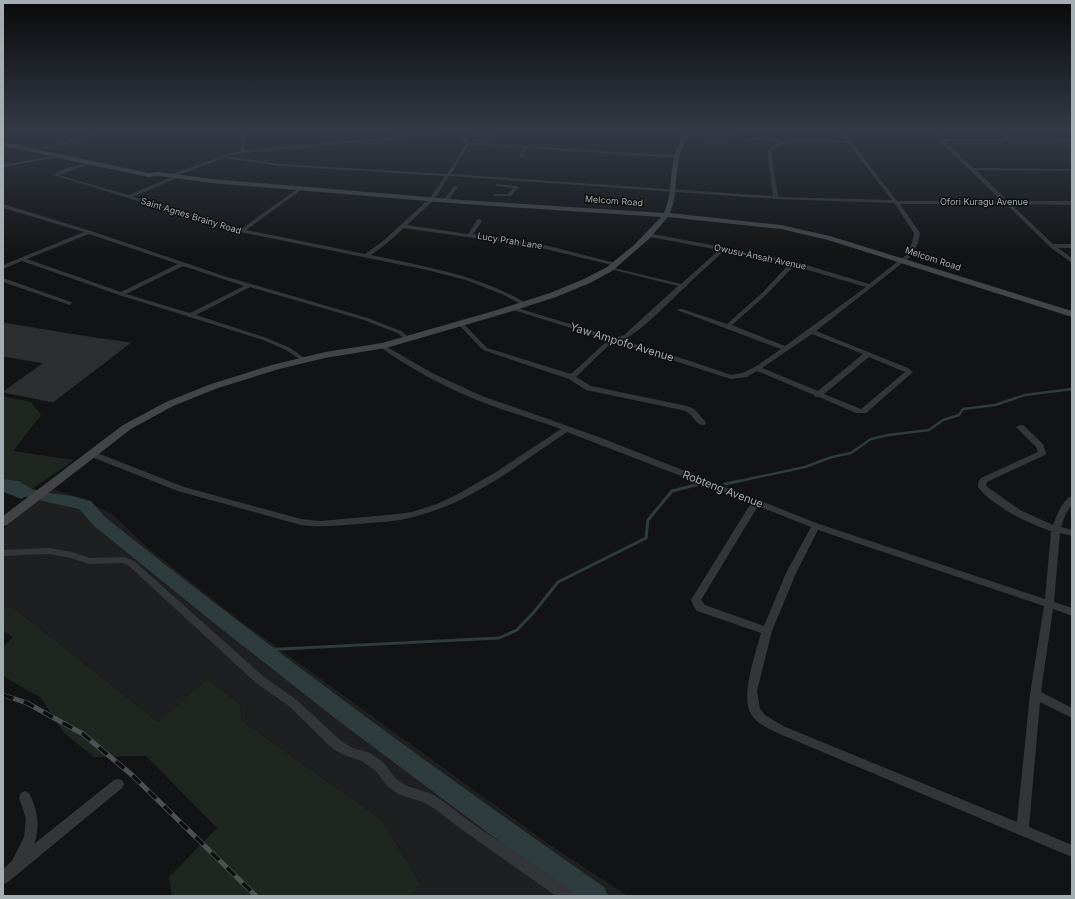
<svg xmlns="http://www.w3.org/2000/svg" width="1075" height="899" font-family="Inter,sans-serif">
  <rect width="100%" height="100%" fill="#121314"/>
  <g fill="#1e1f20">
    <path d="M 697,130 L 734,130 L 737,132 L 724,143 L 685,139 Z"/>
    <path d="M 52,489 L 78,497 L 112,514 L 148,548 L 238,619 L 550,845 L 628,896 L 411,896 L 420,882 L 382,820 L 242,721 L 240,704 L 207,679 L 158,722 L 14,608 L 3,606 L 3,529 Z"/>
  </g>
  <g fill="#1f261f">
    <path d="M 3,396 L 31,402 L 41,415 L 13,451 L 74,460 L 32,489 L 19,481 L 3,479 Z"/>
    <path d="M 3,606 L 14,608 L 158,722 L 207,679 L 240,704 L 242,721 L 382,820 L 420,883 L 411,896 L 172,896 L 169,877 L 217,828 L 146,756 L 94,757 L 64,733 L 41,698 L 3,676 L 3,647 L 13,637 L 3,631 Z"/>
  </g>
  <path fill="#2e3c3d" d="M 3,479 L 19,481 L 32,489 L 22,499 L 3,492 Z"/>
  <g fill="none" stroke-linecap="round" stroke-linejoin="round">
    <path stroke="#2e3c3d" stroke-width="1.5" d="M 3,133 L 27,130"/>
    <path stroke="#2e3c3d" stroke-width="2.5" d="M 735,482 L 805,467 L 832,457 L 851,453 L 871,439 L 888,435 L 929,430 L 943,420 L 959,415 L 963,409 L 995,405 L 1025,395 L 1072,389"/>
    <g stroke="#2e3c3d" stroke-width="3">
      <path d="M 725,484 L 739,481"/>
      <path d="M 261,650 L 499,638 L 517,630 L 534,612 L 558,582 L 646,538 L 648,520 L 672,491 L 699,484"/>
    </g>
    <path fill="#2e3c3d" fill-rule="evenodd" d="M 3,482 L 49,493 L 72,496 L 91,501 L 105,517 C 267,646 434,769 604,887 L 608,896 L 574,896 L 523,859 L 336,719 L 214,623 L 93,525 L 79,509 L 3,492 Z"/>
  </g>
  <path fill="#2d2e2f" stroke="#2c2d2f" d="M 3,323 L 82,336 L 130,343 L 53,402 L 3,392 L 44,363 L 3,356 Z"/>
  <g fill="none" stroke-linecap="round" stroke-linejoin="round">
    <g fill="#333638" fill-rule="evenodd">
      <path d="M 115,130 L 128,130 L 98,135 L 46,149 L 44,148 L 97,133 Z"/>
      <path d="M 241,130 L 245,130 L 245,150 L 395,137 L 392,133 L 374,134 L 374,132 L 375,132 L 393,131 L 399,136 L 458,130 L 485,130 L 464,133 L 468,142 L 677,156 L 679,157 L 677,158 L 527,148 L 523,157 L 521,157 L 519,156 L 523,148 L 469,144 L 451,174 L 773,196 L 767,150 L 774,145 L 779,143 L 762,138 L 750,141 L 748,141 L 748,139 L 752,137 L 762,136 L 783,142 L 806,139 L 846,141 L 838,130 L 842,130 L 897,201 L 1002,201 L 928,130 L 933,130 L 942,139 L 1006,139 L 997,132 L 1004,130 L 1002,132 L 1012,139 L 1072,140 L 1072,142 L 945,141 L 973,168 L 1072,169 L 1072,171 L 976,170 L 1008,201 L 1072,201 L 1072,205 L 1011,204 L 1053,244 L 1072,244 L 1072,248 L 1058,248 L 1072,258 L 1072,263 L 1050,247 L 1006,204 L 900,204 L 920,233 L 918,243 L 910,257 L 816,331 L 908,368 L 913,372 L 866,413 L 856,413 L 819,397 L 815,397 L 814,395 L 757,371 L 747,377 L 731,379 L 616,342 L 610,344 L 576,377 L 591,386 L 687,406 L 694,409 L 705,421 L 706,423 L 705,425 C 696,426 695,417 688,413 C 686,411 684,411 682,410 L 586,390 L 569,379 L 483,350 L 457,323 L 458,322 L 462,322 L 487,348 L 571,374 L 606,342 L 610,340 L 510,309 L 510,307 L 514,307 L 616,338 L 624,335 L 678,286 L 610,269 L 610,267 L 681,284 L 719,250 L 645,236 L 644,235 L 647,233 L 722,247 L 724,246 L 727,248 L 796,262 L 869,284 L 906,255 L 912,243 L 914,233 L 894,203 L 776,199 L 449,176 L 434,200 L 407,225 L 468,234 L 477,220 L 479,219 L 482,221 L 473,234 L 537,243 L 619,264 L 616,266 L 537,247 L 404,228 L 387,243 L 371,255 C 426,267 476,274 526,303 L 526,305 L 524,306 L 504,295 L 466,280 L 427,270 L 240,232 L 53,175 L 61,170 L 92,161 L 92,163 L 59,175 L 128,195 L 175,176 L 169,177 L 169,175 L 224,156 L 280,164 L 447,174 L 465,146 L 465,143 L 460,133 L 243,153 L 227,156 L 227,154 L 241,151 ZM 819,142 L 848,143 L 892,200 L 778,197 L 771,150 C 785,141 803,142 819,142 ZM 224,158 L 280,166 L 445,176 L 430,198 L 383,241 L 365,254 L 246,230 L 301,190 L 301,188 L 299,188 L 241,229 L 133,197 L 179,177 L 176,176 ZM 724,251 L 776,261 L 789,264 L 762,293 L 727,324 L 682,309 L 678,309 L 677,310 L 781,349 L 755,367 L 742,373 L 731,375 L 690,361 L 622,340 C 640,333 669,302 684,288 L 686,287 L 687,285 ZM 794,266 L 866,287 L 785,346 L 732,325 L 766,295 ZM 812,334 L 863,354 L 818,391 L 762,368 ZM 869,357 L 905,372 L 861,409 L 824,394 Z"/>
      <path d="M 474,135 L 498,136 L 500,137 L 498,138 L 473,137 L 472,136 Z"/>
      <path d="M 57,155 L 59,155 L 59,157 L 3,167 L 3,165 Z"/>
      <path d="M 496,184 L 517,186 L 519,187 L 511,196 L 495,196 L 493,195 L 493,194 L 508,194 L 513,188 L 498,186 L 496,186 Z"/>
      <path d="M 454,186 L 458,187 L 447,202 L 443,202 L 443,201 Z"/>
      <path d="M 3,204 L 91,231 L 227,277 L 368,318 L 401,331 L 411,339 L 408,341 L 397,333 L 364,320 L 250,287 L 196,315 L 267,338 L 290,348 L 306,359 L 307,360 L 306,361 L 304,362 L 286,350 L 263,340 L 119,295 L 22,261 L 3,269 L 3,265 L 84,232 L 3,208 ZM 89,234 L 178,264 L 121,292 L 27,259 ZM 183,266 L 244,286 L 190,313 L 126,294 Z"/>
      <path d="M 3,278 L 71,302 L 72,303 L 69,305 L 67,304 L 3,282 Z"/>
      <path d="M 382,344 L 432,373 L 482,396 L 599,437 L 819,524 L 1045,599 L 1051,531 C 1029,524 992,506 978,487 L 978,483 L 981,478 L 1038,452 L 1036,447 L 1016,427 L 1020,425 L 1023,425 L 1043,444 L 1046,453 L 1045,455 L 987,482 L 986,486 L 1020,510 L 1053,525 C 1057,515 1062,500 1072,496 L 1072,505 L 1066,513 L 1061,527 L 1072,530 L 1072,536 L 1060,533 L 1054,602 L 1072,608 L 1072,616 L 1053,609 L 1041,692 L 1072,708 L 1072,718 L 1040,702 L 1029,827 L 1072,845 L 1072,857 L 775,732 C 766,727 756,723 751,714 C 740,696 756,652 761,633 L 697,611 L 694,607 L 691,600 L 751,503 L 567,432 C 519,464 471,503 413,517 C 395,522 377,522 359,524 C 339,525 320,528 301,525 L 178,491 L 89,456 L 88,454 L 89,452 L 95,452 L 184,487 L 301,519 L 321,521 L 397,514 L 412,512 L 437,504 L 456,495 L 493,474 L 561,429 C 533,419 504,411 477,400 C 442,386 410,368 380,347 L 380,345 ZM 758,506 L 811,527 L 786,573 L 764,626 L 705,605 L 701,600 ZM 818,530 L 1044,606 L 1030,694 L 1017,822 L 783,726 L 765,715 L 760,709 L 757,691 L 772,631 L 796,573 Z"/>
      <path d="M 49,548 L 72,552 L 90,558 L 124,557 L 134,561 L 264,677 L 297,700 L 341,741 L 353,748 L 370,753 L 384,763 L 396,779 L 407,786 L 430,793 L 443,801 L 469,821 L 572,891 L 574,896 L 556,896 L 461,829 L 435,809 L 423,802 L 400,795 L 388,787 L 376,771 L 362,761 L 346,756 L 333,749 L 289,706 L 256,683 L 128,565 L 123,563 L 89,564 L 71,558 L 49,554 L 3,556 L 3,550 Z"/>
      <path d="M 118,779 L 122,780 L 124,784 L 122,788 L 8,882 L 3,884 L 3,869 L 12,861 L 24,837 L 26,819 L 19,797 L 21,793 L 25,791 L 29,793 C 37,809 41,827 34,844 L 114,780 Z"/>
    </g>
    <path fill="#414548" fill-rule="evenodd" d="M 689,130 L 696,130 C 693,133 689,136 687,139 C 672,159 680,191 670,213 L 781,225 L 830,236 L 1072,311 L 1072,317 L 828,240 L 781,229 L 668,217 L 649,239 L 612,271 L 590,283 L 556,297 L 503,314 L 386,348 L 325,358 L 279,369 L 218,388 L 173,406 L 131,429 L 7,525 L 3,526 L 3,516 L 123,425 L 166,402 L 211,384 L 272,365 L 325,352 L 382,343 L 497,310 L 550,293 L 584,279 L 607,267 L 634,245 L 661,217 L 463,204 L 212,183 L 159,176 L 148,177 L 3,146 L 3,142 L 148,173 L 159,172 L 212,179 L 463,200 L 664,213 C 676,186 665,152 689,130 Z"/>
    <g stroke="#4c5053" stroke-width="5">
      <path id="rail" d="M 3,695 L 27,703 L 83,734 L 132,775 L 256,896"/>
    </g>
    <use href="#rail" stroke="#0d0e0e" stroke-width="3.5" stroke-dasharray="11" stroke-linecap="butt"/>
  </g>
  <linearGradient id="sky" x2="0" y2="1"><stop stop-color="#0a0a0b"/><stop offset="0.51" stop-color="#333945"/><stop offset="1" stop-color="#333945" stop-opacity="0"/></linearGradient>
  <rect width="1075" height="256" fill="url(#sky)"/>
  <g text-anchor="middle" stroke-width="3" stroke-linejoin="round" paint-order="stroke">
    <g font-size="9" fill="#a4aeb3" stroke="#0d0e0e">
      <text transform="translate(614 201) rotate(4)" y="3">Melcom Road</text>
      <text x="984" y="205">Ofori Kuragu Avenue</text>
      <text transform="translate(191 216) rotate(17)" y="3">Saint Agnes Brainy Road</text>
      <text transform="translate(510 241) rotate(9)" y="3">Lucy Prah Lane</text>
      <text transform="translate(760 257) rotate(12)" y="3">Owusu-Ansah Avenue</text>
      <text transform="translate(933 259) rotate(18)" y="3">Melcom Road</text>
    </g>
    <g font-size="11" fill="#a4aeb3" stroke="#0d0e0e">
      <text transform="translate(622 342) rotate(17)" y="4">Yaw Ampofo Avenue</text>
      <text transform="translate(723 489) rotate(21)" y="4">Robteng Avenue</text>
    </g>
  </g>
  <rect width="1075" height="899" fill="none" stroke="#a4aeb3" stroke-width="8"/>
</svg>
